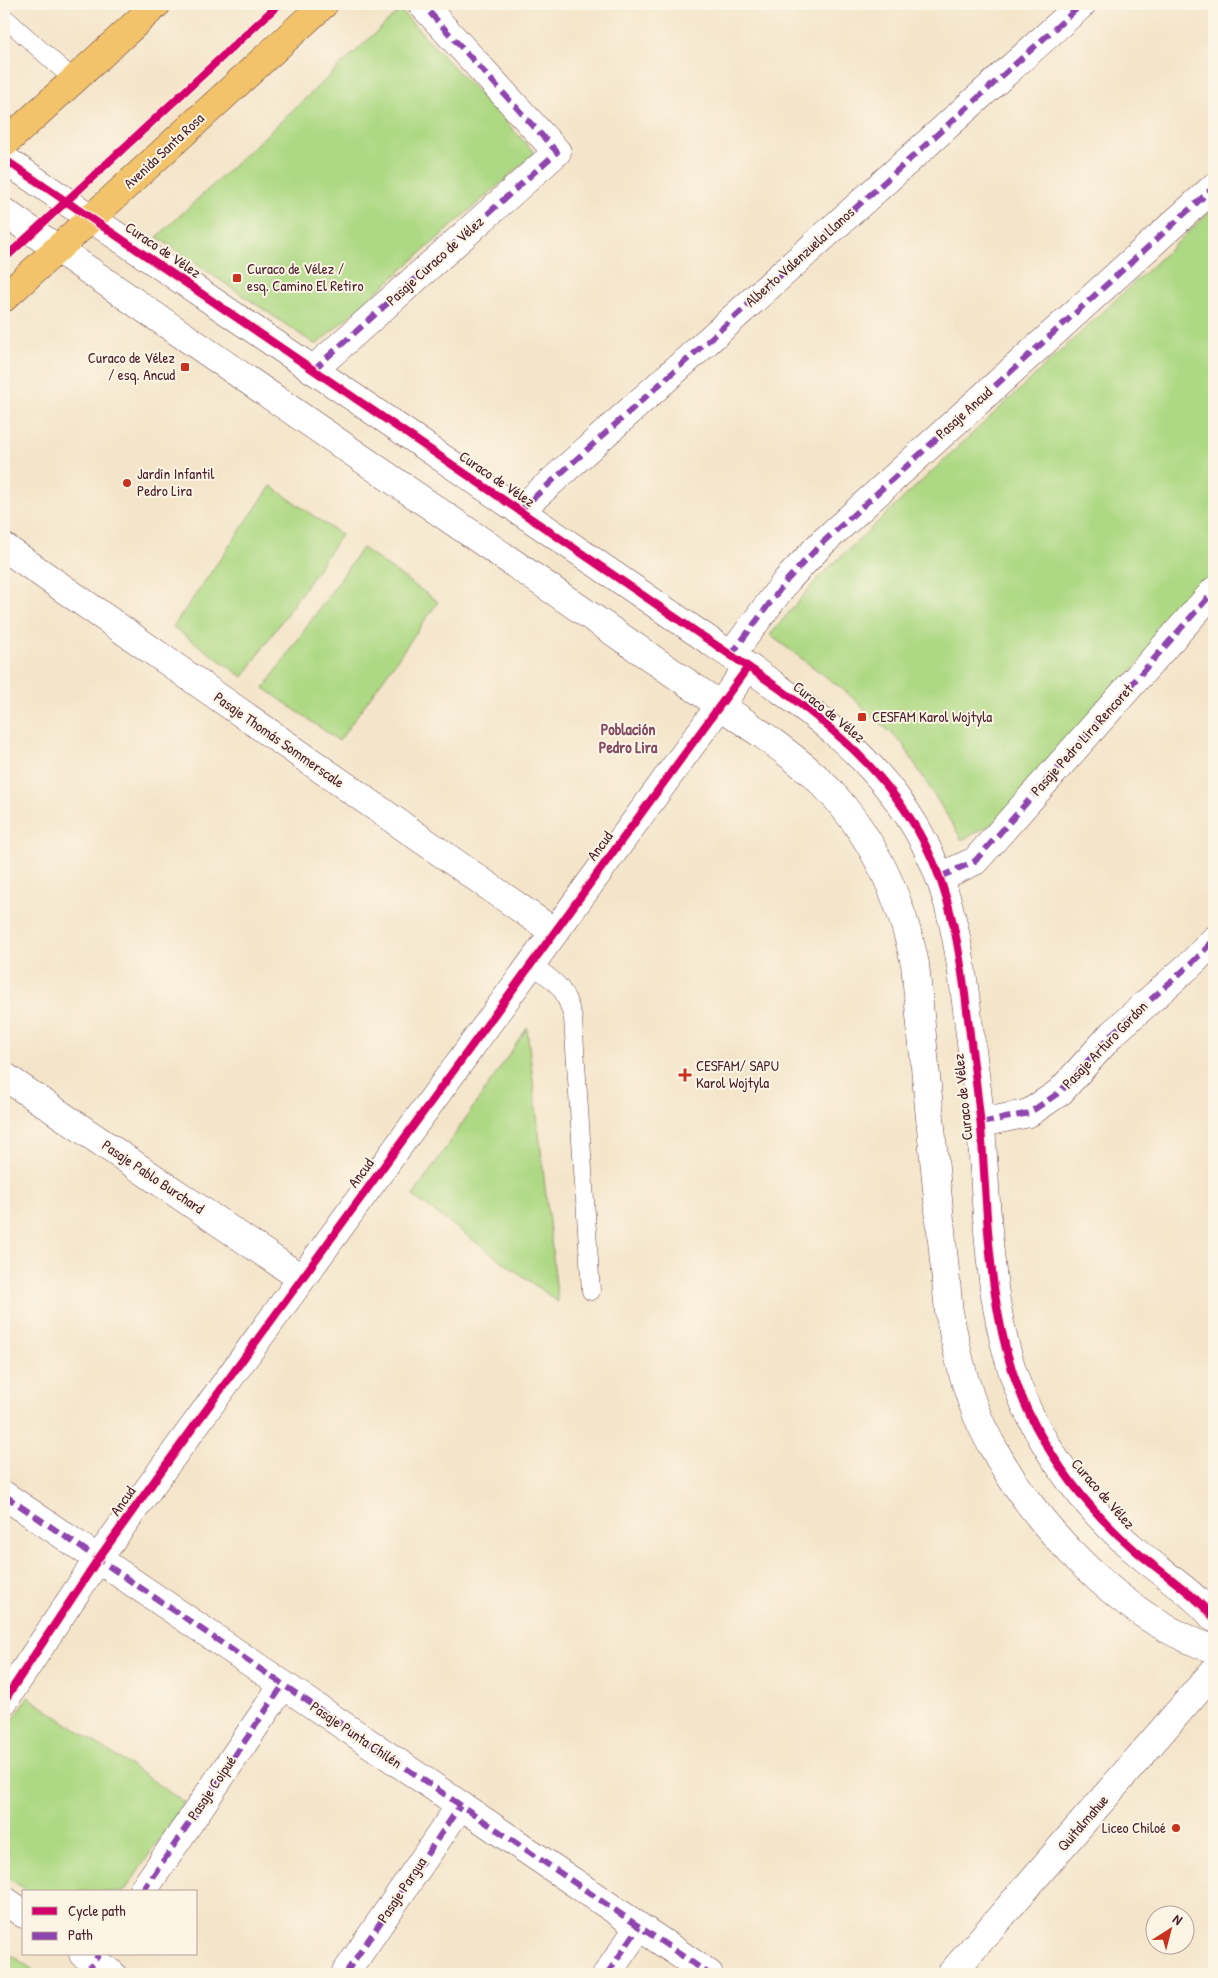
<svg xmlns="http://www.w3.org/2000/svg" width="1218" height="1978" font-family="'Patrick Hand',sans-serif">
  <rect width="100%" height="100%" fill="#fcf5e5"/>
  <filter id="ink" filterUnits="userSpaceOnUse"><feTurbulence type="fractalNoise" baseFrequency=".02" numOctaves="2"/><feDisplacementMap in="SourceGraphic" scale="10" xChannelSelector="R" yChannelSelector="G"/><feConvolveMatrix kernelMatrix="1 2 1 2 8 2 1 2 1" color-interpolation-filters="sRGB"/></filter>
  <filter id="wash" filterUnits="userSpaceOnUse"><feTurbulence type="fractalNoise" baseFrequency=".0096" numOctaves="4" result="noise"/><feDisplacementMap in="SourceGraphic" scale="20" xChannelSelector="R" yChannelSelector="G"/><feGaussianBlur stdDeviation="1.12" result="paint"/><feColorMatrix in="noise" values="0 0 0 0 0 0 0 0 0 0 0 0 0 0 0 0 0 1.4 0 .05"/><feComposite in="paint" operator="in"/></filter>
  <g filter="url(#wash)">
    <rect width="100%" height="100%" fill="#f4e5ca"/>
    <g fill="#aed984" stroke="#7c7c58">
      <path d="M 400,10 L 535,153 L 316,345 L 157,237 Z"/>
      <path d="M 1214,208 L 1214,578 L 1001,819 L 962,840 L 902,743 L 845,691 L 770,635 L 819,577 Z"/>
      <path d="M 271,486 L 341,535 L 243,677 L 173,627 Z"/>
      <path d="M 362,548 L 438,602 L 339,741 L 264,688 Z"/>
      <path d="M 527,1028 L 558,1302 L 413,1196 Z"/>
      <path d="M 28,1697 L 184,1802 L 124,1892 L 29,1892 L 4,1875 L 4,1734 Z"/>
      <path d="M 4,1950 L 39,1974 L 4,1974 Z"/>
    </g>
  </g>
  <g filter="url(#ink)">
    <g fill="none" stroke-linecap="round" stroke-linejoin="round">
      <g stroke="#643d43" stroke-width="19">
        <g id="service">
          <path d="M 4,17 L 74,80"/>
          <path d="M 531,964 C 557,983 564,985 573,1018 L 591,1291"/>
        </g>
      </g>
      <g stroke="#643d43" stroke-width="29">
        <g id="minor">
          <path d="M 313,370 L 557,152 L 422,4"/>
          <path d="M 519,511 L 1082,4"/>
          <path d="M 4,547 L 554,932"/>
          <path d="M 731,655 L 787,580 L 821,544 L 1214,187"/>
          <path d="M 940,877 L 975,861 L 1214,591"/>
          <path d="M 4,1076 L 301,1278"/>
          <path d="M 981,1123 L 1029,1113 L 1060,1092 L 1113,1033 L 1194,961 L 1214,940"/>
          <path d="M 4,1495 L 709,1974"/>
          <path d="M 4,1701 L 98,1559 L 160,1473 L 748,667"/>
          <path d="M 142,1892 L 283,1685"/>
          <path d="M 4,1900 L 24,1914"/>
          <path d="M 83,1954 L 112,1974"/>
          <path d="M 345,1974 L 460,1806"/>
          <path d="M 607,1974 L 639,1927"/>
        </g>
      </g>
      <g stroke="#643d43" stroke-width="29">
        <g id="tertiary">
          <path d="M 4,159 C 174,274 344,391 514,507 C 575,549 637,591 698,633 C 785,692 876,748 925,844 C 952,897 960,952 967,1010 C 972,1053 979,1097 982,1141 C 989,1237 989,1340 1036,1427 C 1062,1475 1096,1517 1137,1552 C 1163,1574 1192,1592 1214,1618"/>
          <path d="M 4,212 L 763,735 C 783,750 803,764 820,781 C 871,831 900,894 915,964 L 949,1312 C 958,1357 968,1403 990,1442 C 1034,1525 1124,1621 1214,1649"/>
          <path d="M 951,1974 L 1214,1671"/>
        </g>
      </g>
      <g stroke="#643d43" stroke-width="29">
        <g id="primary">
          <path d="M 4,144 L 157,4"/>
          <path d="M 4,298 L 324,4"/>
        </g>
      </g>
      <use href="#service" stroke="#fff" stroke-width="18"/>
      <use href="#minor" stroke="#fff" stroke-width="28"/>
      <use href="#tertiary" stroke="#fff" stroke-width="28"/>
      <use href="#primary" stroke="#f2c36a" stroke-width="28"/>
      <g stroke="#8e44ad" stroke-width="6" stroke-dasharray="12 6" stroke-linecap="butt">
        <path d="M 313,370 L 557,152 L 422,4"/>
        <path d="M 519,511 L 1082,4"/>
        <path d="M 731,655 L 787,580 L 821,544 L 1214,187"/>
        <path d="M 940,877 L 975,861 L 1214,591"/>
        <path d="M 981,1123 L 1029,1113 L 1060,1092 L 1113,1033 L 1194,961 L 1214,940"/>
        <path d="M 4,1495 L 709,1974"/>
        <path d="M 142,1892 L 283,1685"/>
        <path d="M 86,1974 L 99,1954"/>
        <path d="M 345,1974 L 460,1806"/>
        <path d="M 607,1974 L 639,1927"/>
      </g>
      <g stroke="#fcf5e5" stroke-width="11">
        <g id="cycleway">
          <path d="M 4,159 C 174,274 344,391 514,507 C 575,549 637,591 698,633 C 785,692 876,748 925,844 C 952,897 960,952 967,1010 C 972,1053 979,1097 982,1141 C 989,1237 989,1340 1036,1427 C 1062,1475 1096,1517 1137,1552 C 1163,1574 1192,1592 1214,1618"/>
          <path d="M 4,259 L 279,4"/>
          <path d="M 4,1701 L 98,1559 L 160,1473 L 748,667"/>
        </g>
      </g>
      <use href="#cycleway" stroke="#d6006c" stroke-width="8"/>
    </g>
  </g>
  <g fill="#c8321e" stroke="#fcf5e5" stroke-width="2">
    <rect x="232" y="273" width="10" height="10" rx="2.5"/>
    <rect x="180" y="362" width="10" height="10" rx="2.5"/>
    <circle cx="127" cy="483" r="5"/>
    <rect x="857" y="712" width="10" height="10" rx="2.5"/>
    <path d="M682.5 1067.5h5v5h5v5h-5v5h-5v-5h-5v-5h5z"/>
    <circle cx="1176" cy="1828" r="5"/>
  </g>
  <g text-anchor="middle" stroke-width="4" stroke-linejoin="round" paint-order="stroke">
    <g font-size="15" fill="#4a1f2b" stroke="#fcf5e5">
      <text transform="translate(164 151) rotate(-43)" y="5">Avenida Santa Rosa</text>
      <text transform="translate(163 250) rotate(34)" y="5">Curaco de Vélez</text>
      <text transform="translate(800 257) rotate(-42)" y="5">Alberto Valenzuela Llanos</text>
      <text transform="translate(435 261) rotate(-42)" y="5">Pasaje Curaco de Vélez</text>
      <text transform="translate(964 413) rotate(-42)" y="5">Pasaje Ancud</text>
      <text transform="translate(497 479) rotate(34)" y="5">Curaco de Vélez</text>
      <text transform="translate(829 712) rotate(39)" y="5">Curaco de Vélez</text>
      <text transform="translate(279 740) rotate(35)" y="5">Pasaje Thomás Sommerscale</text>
      <text transform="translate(1082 740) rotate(-48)" y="5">Pasaje Pedro Lira Rencoret</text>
      <text transform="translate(600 846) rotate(-54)" y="5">Ancud</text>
      <text transform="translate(1105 1045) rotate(-46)" y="5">Pasaje Arturo Gordon</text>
      <text transform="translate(963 1097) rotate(-96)" y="5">Curaco de Vélez</text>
      <text transform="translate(361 1173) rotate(-54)" y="5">Ancud</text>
      <text transform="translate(153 1177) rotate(34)" y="5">Pasaje Pablo Burchard</text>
      <text transform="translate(1103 1494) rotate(49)" y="5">Curaco de Vélez</text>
      <text transform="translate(123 1501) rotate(-55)" y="5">Ancud</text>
      <text transform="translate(356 1735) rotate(34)" y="5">Pasaje Punta Chilén</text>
      <text transform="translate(212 1788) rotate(-56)" y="5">Pasaje Coipué</text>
      <text transform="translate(1083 1823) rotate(-49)" y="5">Quitalmahue</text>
      <text transform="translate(402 1890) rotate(-56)" y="5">Pasaje Pargua</text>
    </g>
    <g font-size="15" fill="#4a1f2b" stroke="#fcf5e5" text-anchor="start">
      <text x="247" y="274">Curaco de Vélez /<tspan x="247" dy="17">esq. Camino El Retiro</tspan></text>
      <text x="175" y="363" text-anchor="end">Curaco de Vélez<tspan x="175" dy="17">/ esq. Ancud</tspan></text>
      <text x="137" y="479">Jardín Infantil<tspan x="137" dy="17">Pedro Lira</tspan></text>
      <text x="872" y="722">CESFAM Karol Wojtyla</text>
      <text x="696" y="1071">CESFAM/ SAPU<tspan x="696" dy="17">Karol Wojtyla</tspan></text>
      <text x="1166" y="1833" text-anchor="end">Liceo Chiloé</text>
    </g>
    <g font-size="16" font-weight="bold" fill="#844e66" stroke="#fcf5e5">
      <text x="628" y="735">Población<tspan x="628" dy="18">Pedro Lira</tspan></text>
    </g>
  </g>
  <rect width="1218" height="1978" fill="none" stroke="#fcf5e5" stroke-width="20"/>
  <rect x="22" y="1890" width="175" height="65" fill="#fcf5e5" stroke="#b59f9b"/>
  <rect x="32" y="1907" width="25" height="8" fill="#d6006c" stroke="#b59f9b"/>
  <text x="68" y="1916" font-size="15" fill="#4a1f2b">Cycle path</text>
  <rect x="32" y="1932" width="25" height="8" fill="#8e44ad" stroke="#b59f9b"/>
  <text x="68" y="1940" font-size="15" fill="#4a1f2b">Path</text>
  <g transform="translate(1170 1930) rotate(36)"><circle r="24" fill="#fcf5e5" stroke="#b59f9b"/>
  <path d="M0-4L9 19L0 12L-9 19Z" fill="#c8321e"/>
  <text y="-8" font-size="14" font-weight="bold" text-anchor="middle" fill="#4a1f2b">N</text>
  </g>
</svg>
